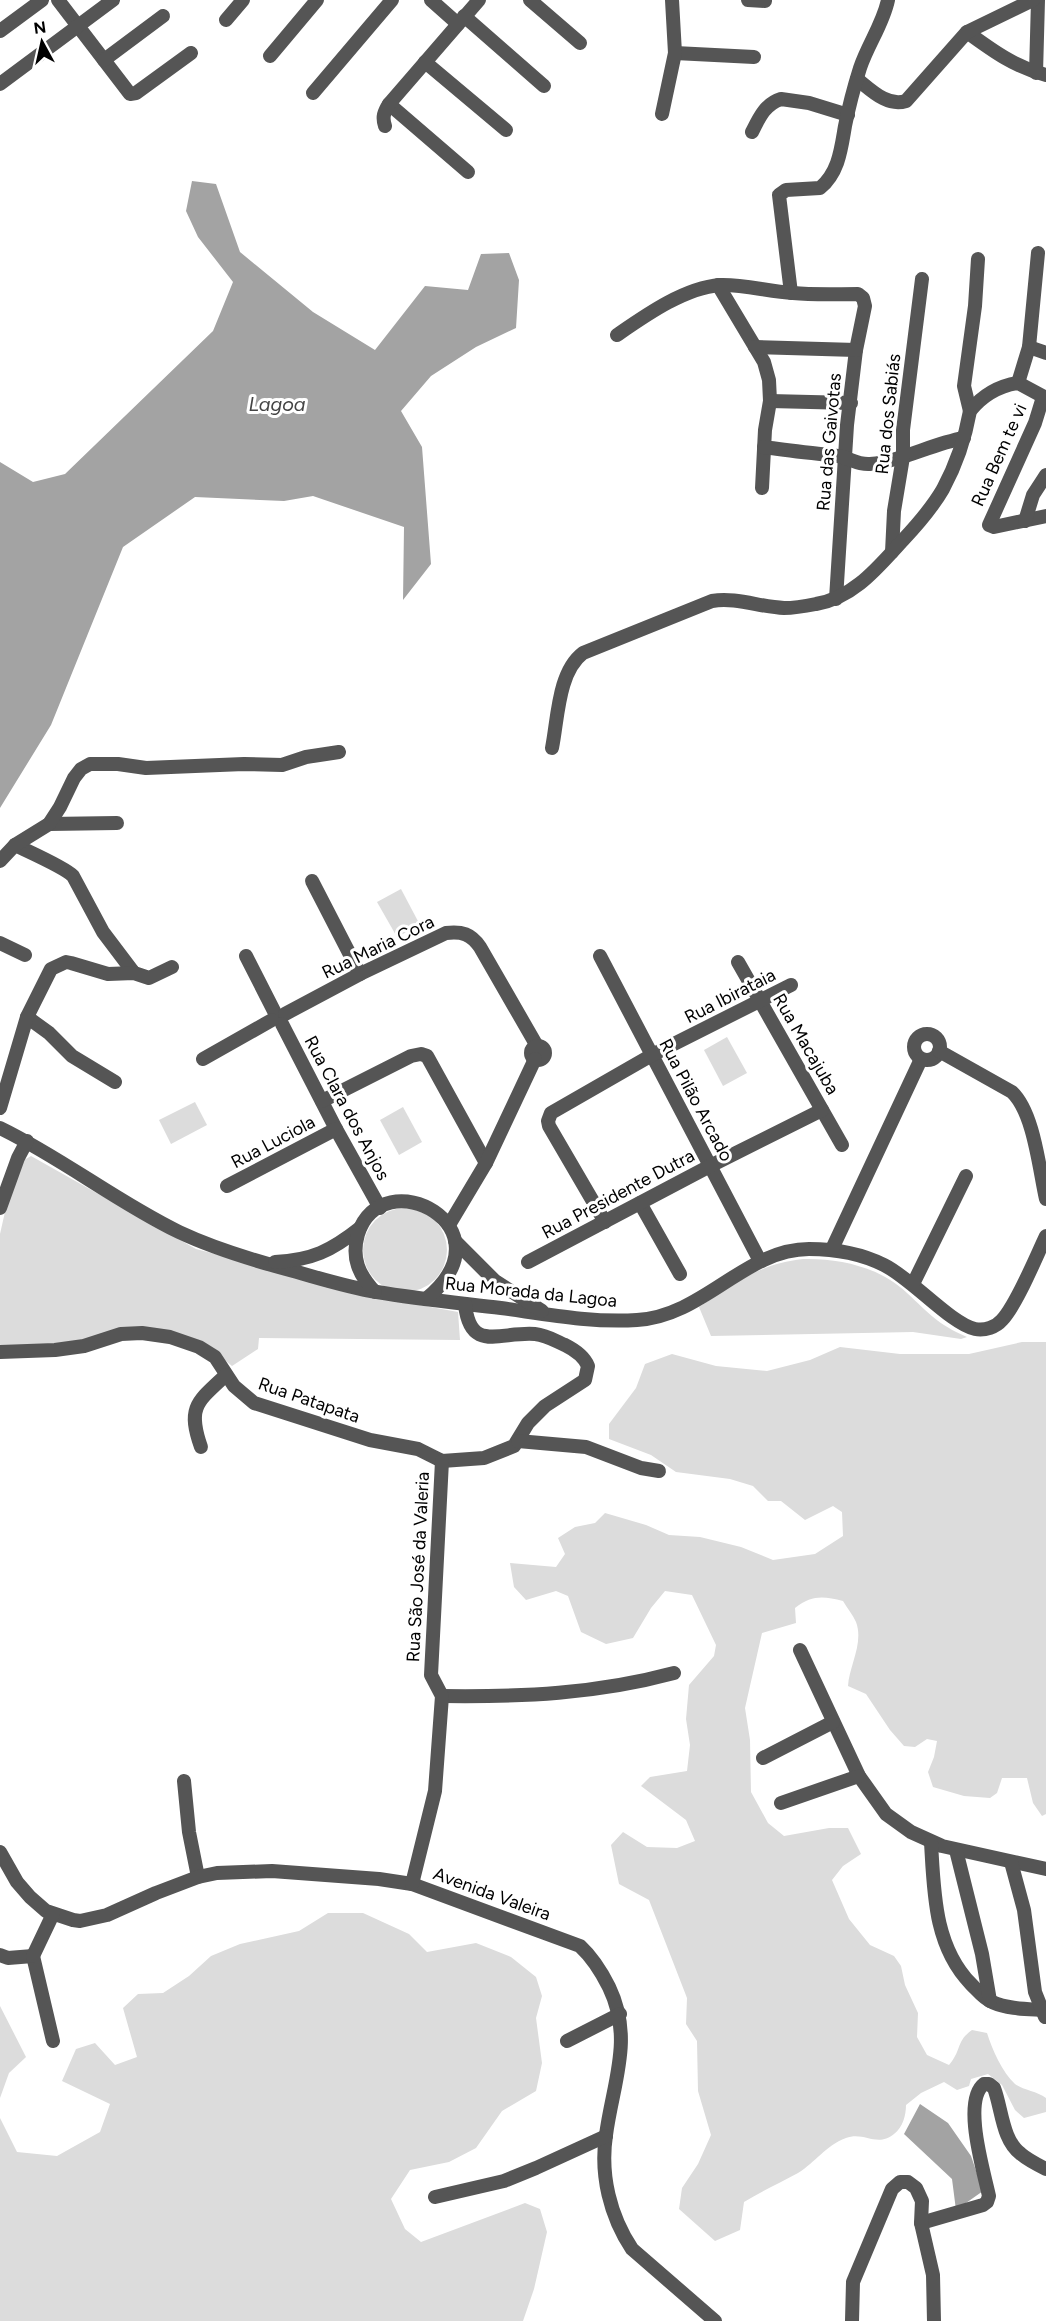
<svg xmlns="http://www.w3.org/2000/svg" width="1046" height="2321" font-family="Figtree,sans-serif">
  <rect width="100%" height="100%" fill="#fff"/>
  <g fill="#dcdcdc">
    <path d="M 401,889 L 420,925 L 397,937 L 377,902 Z"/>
    <path d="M 727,1037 L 747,1073 L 723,1086 L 704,1050 Z"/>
    <path d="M 195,1102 L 207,1125 L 171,1144 L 159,1120 Z"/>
    <path d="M 403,1107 L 422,1142 L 399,1155 L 380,1120 Z"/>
    <path d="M 31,1156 L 196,1249 L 392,1300 L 458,1312 L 460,1340 L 259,1338 L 258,1349 L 232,1366 L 205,1344 L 166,1333 L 83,1343 L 0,1347 L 0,1234 L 7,1203 L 19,1163 Z"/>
    <circle cx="405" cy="1250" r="42"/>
    <path d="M 803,1259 C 839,1258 880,1267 907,1293 C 930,1314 937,1324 967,1337 L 961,1339 L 913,1332 L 711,1336 L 699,1307 C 736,1283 758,1264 803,1259 Z"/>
    <path d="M 1022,1342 L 1046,1342 L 1046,1814 L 1042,1816 L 1033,1803 L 1027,1778 L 1002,1778 L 997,1793 L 990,1798 L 964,1796 L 933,1787 L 928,1772 L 934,1757 L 937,1741 L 927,1739 L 915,1747 L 904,1746 L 890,1730 L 866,1694 L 848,1686 C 849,1666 864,1643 856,1622 C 853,1615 847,1608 843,1601 C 823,1596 812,1595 795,1608 L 796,1623 L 762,1633 L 745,1708 L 750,1740 L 751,1792 L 768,1823 L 784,1836 L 829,1828 L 848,1828 L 861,1854 L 843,1866 L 832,1880 L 849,1919 L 870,1945 L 894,1956 L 901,1966 L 905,1985 L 918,2013 L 917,2037 L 927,2055 L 949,2065 C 962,2050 956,2041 972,2030 L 987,2033 C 992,2049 1002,2072 1015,2084 C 1023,2090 1037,2091 1046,2098 L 1046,2112 L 1024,2118 L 1015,2110 L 1002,2085 L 988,2074 L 971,2079 L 969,2086 L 957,2090 L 944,2082 L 921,2093 L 906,2105 C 906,2115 903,2127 894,2134 C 877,2148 864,2131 846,2138 C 825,2146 816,2162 798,2173 C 780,2183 762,2191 744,2202 L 740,2230 L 715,2241 L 679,2209 L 682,2188 L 698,2164 L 711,2135 L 698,2091 L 697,2041 L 686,2024 L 687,1998 L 649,1900 L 619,1884 L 611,1845 L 623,1832 L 647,1847 L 677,1848 L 695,1841 L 686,1820 L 641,1786 L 650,1777 L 687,1771 L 690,1745 L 686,1719 L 689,1685 L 714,1656 L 716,1645 L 692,1595 L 665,1591 L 651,1608 L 633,1638 L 606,1644 L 581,1632 L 568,1596 L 556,1591 L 526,1600 L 514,1587 L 510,1563 L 556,1567 L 565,1554 L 558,1538 L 575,1527 L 595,1523 L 605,1513 L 646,1525 L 669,1535 L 700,1537 L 741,1547 L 773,1560 L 815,1554 L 843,1536 L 842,1512 L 833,1506 L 805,1520 L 781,1501 L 768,1501 L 753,1486 L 730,1479 L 676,1472 L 651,1455 L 609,1439 L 609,1424 L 636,1388 L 645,1364 L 672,1354 L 716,1366 L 767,1371 L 810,1360 L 840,1347 L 900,1354 L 969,1354 Z"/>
    <path d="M 328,1913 L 363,1913 L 409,1934 L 427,1952 L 476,1943 L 511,1957 L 536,1977 L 542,1996 L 536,2018 L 542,2063 L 536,2091 L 502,2111 L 476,2148 L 449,2162 L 410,2170 L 391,2199 L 405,2229 L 421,2242 L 525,2203 L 540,2209 L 547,2232 L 534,2289 L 523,2321 L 0,2321 L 0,2118 L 17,2152 L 57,2156 L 100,2132 L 110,2104 L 62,2081 L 76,2049 L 95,2043 L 115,2065 L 137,2057 L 123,2008 L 138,1994 L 163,1993 L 189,1976 L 211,1956 L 240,1944 L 299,1931 Z"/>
    <path d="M 0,2006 L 26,2057 L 9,2073 L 0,2098 Z"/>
  </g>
  <g fill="#a3a3a3">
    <path d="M 192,181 L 216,184 L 240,252 L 313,312 L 375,350 L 425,286 L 468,290 L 481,254 L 509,253 L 519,280 L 516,328 L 476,347 L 431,376 L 401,411 L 422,447 L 431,564 L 403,600 L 404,527 L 313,496 L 284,501 L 195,497 L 123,547 L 51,725 L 0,808 L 0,462 L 33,482 L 65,474 L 213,331 L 233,282 L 198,237 L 186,211 Z"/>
    <path d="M 920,2104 L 948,2123 L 971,2156 L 983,2191 L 956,2210 L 952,2179 L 904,2134 Z"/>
  </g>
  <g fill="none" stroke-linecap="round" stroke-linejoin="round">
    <g stroke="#555" stroke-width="14">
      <path d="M 58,0 L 130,94 L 136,93 L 191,53"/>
      <path d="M 431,0 L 458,24"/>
      <path d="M 530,0 L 580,43"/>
      <path d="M 748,0 L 765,1"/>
      <path d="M 464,16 L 544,86"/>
      <path d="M 226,20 L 243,0"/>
      <path d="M 0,31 L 42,0"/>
      <path d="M 967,32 C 993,51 1015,67 1046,75"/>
      <path d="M 675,53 L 754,57"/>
      <path d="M 270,56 L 317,0"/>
      <path d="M 104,60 L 163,16"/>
      <path d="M 425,62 L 506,130"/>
      <path d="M 1036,73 L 1038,0"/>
      <path d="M 857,79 C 871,90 887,107 906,101 L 967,32 L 1033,0"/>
      <path d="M 0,84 L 113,0"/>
      <path d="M 313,93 L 392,0"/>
      <path d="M 389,104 L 468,172"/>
      <path d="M 662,114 L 675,53 L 672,0"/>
      <path d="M 385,126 C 382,117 384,112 389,104 L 479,0"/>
      <path d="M 752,132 C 759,118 765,104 781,99 L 809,103 L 848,115"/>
      <path d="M 718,285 L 764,362 L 769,380 L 770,401 L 765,430 L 762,488"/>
      <path d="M 791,293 L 779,195 L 786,190 L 820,188 C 839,172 841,149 845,126 C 849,106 854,87 860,68 C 868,44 883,24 888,0"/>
      <path d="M 617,335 C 646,315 684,288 720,285 C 744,284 769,292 793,293 C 814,295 836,294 858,294 L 863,298 L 865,306 L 856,350 L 847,425 L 836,599"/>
      <path d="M 755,347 L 856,350"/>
      <path d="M 1029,347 L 1046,353"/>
      <path d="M 1018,383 L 1029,347 L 1038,253"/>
      <path d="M 1043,397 L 1035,423 L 989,525 L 994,527 L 1046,516"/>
      <path d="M 770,401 L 851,403"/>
      <path d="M 970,411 L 964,386 L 975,306 L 978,259"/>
      <path d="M 764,447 C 789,451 814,453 838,456 C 850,458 857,465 870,464 C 902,461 931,444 964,438"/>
      <path d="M 1025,521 L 1033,495 L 1046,475"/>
      <path d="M 892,552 L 894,511 L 903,457 L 903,430 L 922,279"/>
      <path d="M 552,748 C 558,718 558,672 583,653 L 712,601 C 736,597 760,607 784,608 C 795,608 806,606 816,604 C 854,598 879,566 903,540 C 918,524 932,508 943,489 C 956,465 965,439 970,411 C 982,396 999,386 1018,383 L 1046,398"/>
      <path d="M 49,824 L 117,823"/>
      <path d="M 15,845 C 29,852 64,867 73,876 L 103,932 L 134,973"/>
      <path d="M 0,861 L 15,845 L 49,824 L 60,807 L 74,778 L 81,769 L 90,764 L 118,764 L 146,768 L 244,764 L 282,765 L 306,757 L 339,752"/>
      <path d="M 312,881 L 360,974"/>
      <path d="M 0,943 L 25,955"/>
      <path d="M 246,956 L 275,1013"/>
      <path d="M 600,956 L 760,1261"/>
      <path d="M 738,962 L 842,1145"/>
      <path d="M 285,1014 L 360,974 L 446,933 C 462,931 471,934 480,947 L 537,1046"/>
      <path d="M 27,1017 L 49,1033 L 72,1056 L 115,1082"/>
      <path d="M 282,1024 L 336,1129 L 380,1208"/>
      <circle cx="927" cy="1047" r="13"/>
      <circle cx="538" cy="1053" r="7"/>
      <path d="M 939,1051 L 1012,1092 C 1034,1113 1039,1168 1046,1199"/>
      <path d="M 203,1059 L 272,1020"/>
      <path d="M 322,1101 L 411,1056 L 421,1054 L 427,1056 L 486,1163"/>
      <path d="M 0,1108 L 27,1017 L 51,969 L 66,962 L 71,963 L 108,974 L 134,973 L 149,978 L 172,967"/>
      <path d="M 0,1128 C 62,1158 117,1202 179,1232 C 213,1248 249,1259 286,1269 C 316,1277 346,1287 377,1292 C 418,1299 460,1303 501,1308 C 545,1314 591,1323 637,1320 C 704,1316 745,1249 809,1249 C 835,1249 860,1253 884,1265 C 911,1278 951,1324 975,1329 C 985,1331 996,1327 1002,1320 C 1017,1304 1036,1257 1046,1236"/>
      <path d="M 227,1186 L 336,1129"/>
      <path d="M 640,1203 L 680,1274"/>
      <path d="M 0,1208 L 18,1158 L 27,1141"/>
      <path d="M 605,1222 L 549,1126 L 548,1121 L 551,1113 L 652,1055 L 791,985"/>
      <path d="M 449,1225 L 486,1163 L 535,1059"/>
      <path d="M 455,1241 L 495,1281 L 542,1311"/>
      <path d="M 832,1249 L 921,1059"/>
      <path d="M 275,1262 C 312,1260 331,1251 360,1228"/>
      <path d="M 528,1262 L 710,1166 L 822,1110"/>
      <path d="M 913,1284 L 966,1176"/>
      <path d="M 375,1292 C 359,1275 351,1258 358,1234 C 382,1159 514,1227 426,1299"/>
      <path d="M 0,1352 L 55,1350 L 84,1346 L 121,1334 L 142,1333 L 170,1337 L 199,1347 L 215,1357 L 234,1386 L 254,1403 L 370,1440 L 418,1449 L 442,1461 L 484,1458 L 514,1446 L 528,1423 L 545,1406 L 585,1380 L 588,1366 C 584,1356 575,1350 565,1345 C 556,1341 546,1335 535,1334 C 501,1331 470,1354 465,1304"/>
      <path d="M 518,1441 L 586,1447 L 641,1468 L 659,1471"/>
      <path d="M 201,1447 C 187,1407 197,1402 226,1375"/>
      <path d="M 800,1650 L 859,1776 L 886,1814 L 911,1832 L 942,1846 L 1046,1869"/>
      <path d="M 442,1696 C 522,1697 596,1694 674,1673"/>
      <path d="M 763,1758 L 833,1722"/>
      <path d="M 184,1781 L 189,1832 L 198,1877"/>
      <path d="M 781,1803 L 859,1776"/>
      <path d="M 931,1842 C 934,1892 934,1946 971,1984 C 978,1991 984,1999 992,2002 C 1008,2009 1026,2009 1042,2010"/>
      <path d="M 956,1850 L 982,1954 L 990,2001"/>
      <path d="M 0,1852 L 17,1882 L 30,1897 L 46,1911 L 73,1920 L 80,1921 L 107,1915 L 156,1893 L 198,1877 L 217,1873 L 272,1871 L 379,1879 L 412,1884 L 580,1946 C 593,1958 601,1971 609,1987 C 634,2039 613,2082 606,2135 C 600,2175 610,2216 632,2249 L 715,2321"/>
      <path d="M 1011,1862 L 1024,1910 L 1035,1992 L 1045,2017"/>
      <path d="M 412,1884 L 435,1791 L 442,1696 L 431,1675 L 442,1461"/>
      <path d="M 0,1955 L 8,1958 L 33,1956"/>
      <path d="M 33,1956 L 53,2041"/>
      <path d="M 33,1956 L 53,1914"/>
      <path d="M 567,2041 L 620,2014"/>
      <path d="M 435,2197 L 504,2181 L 536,2168 L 606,2136"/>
      <path d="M 921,2223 L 983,2205 L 987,2202 L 989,2196 C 984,2172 962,2101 984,2084 L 989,2084 L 994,2088 C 1002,2109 1002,2140 1021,2154 C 1028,2160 1038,2165 1046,2169"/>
      <path d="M 852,2321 L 853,2282 L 892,2189 L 900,2182 L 908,2182 L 916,2188 L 922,2201 L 921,2223 L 933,2275 L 934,2321"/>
    </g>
  </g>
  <g text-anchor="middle" stroke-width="6" stroke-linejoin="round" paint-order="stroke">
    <g font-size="18" fill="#000" stroke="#fff">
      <text transform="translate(888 414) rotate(-84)" y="6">Rua dos Sabiás</text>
      <text transform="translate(829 442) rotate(-85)" y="6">Rua das Gaivotas</text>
      <text transform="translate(999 455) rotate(-66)" y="6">Rua Bem te vi</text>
      <text transform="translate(378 947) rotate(-26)" y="6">Rua Maria Cora</text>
      <text transform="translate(730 996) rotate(-27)" y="6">Rua Ibirataia</text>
      <text transform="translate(806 1044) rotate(60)" y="6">Rua Macajuba</text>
      <text transform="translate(696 1100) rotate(62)" y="6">Rua Pilão Arcado</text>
      <text transform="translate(347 1108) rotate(62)" y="6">Rua Clara dos Anjos</text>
      <text transform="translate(273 1142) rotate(-28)" y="6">Rua Luciola</text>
      <text transform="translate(618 1194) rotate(-28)" y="6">Rua Presidente Dutra</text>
      <text transform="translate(531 1292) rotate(6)" y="6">Rua Morada da Lagoa</text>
      <text transform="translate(309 1400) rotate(19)" y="6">Rua Patapata</text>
      <text transform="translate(418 1567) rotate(-87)" y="6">Rua São José da Valeria</text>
      <text transform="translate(492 1894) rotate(20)" y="6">Avenida Valeira</text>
    </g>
    <g font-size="20" font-style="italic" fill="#444" stroke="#fff">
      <text x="277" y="411">Lagoa</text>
    </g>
  </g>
  <g transform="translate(42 42) rotate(352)" stroke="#ffffff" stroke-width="4.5" paint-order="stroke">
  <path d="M0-4.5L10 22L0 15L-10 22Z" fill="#000000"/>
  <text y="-9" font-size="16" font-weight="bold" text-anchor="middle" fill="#000000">N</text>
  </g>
</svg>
